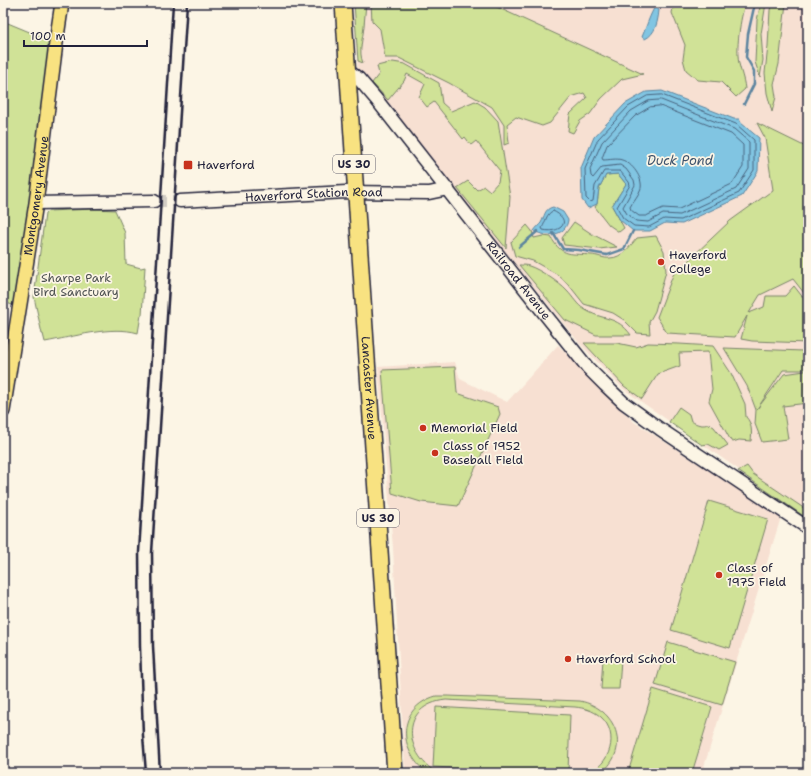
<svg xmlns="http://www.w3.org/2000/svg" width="811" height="776" font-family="'Shantell Sans',sans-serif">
  <rect width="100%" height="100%" fill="#fcf5e5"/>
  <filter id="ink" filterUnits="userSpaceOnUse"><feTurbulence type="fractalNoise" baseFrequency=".025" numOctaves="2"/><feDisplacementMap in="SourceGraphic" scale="8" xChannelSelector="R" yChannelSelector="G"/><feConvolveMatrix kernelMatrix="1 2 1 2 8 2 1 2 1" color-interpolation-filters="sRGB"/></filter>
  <g filter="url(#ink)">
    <g fill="#f7e0d2">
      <path d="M 353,3 L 808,3 L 808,518 L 623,389 L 580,344 L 448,181 L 358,74 Z"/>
      <path d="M 558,345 L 634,422 L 781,517 L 702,773 L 411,773 L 405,771 L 393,548 L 378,367 L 455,362 L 460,379 L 507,402 Z"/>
    </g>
    <g fill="#d0e297" stroke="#798269">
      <path d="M 354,3 L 366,3 C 365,11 365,18 364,26 C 363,39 358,51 363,63 L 358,61 Z"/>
      <path d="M 371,3 L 488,3 L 643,74 L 622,79 L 601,99 L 590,114 L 580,121 L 573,133 L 568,131 L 570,114 L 587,98 L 584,93 L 571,97 L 550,123 L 542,126 L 516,117 L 507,124 L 509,143 L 504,145 L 504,125 L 492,107 L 449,83 L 399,58 L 385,58 L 380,29 L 372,21 Z"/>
      <path d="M 674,3 L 746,3 C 741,12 737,44 738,55 C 738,66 744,77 745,89 L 736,97 L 721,82 L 698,80 L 686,70 L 683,59 L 685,45 L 672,13 Z"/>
      <path d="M 761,3 L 766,3 L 761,34 L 763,60 L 760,77 L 755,62 L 757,20 Z"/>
      <path d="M 772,3 L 786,3 L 779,64 L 774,84 L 776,97 L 772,112 L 767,93 L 765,73 L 768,46 L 770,10 Z"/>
      <path d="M 3,21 L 56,43 L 19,307 L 3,302 Z"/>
      <path d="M 393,62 L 405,64 L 439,83 L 442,103 L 451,111 L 475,101 L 485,107 L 498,121 L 510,197 L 506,248 L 457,188 L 468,181 L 477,190 L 484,186 L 490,191 L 498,182 L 500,171 L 476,141 L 471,145 L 465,137 L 463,139 L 434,102 L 427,107 L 419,97 L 425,84 L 407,74 L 404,81 L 388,100 L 372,83 L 379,74 L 377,66 Z"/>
      <path d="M 757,123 L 808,148 L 808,298 L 793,279 L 760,295 L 749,313 L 764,307 L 766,296 L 785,296 L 794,286 L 808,304 L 808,343 L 752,341 L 741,339 L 747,316 L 735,337 L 667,333 L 657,317 L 673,275 L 730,221 L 773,190 L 765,138 Z"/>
      <path d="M 618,174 L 626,184 L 612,206 L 624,228 L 619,232 L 609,225 L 595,207 L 597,204 L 599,188 L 606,175 Z"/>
      <path d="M 94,209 L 115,210 L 125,233 L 126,264 L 141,268 L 145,267 L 142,315 L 141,315 L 138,333 C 111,325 73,337 45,342 L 43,334 L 42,334 L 34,297 L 45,214 L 48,211 Z"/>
      <path d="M 574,222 L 592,234 L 617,247 L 599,249 L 564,245 L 562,238 Z"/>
      <path d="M 527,225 L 532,231 L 534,238 L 543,236 L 551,237 C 562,258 572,253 591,255 C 597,255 604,259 610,258 C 622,258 630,246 637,238 L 656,236 L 664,251 L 666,271 L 655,311 L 649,322 L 650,334 L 637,333 L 624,320 L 613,313 L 584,304 L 569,285 L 558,275 L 533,261 L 515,256 L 511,242 Z"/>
      <path d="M 519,265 C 522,265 526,265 529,266 C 539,269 560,283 567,291 C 573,297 577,305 584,309 C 602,321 617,315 631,335 L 596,335 L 565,320 Z"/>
      <path d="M 584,343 L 617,343 L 636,347 L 648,343 L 679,344 L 713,346 L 731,373 L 745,404 L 746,417 C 752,423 752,432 751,441 L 739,440 L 733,442 L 731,441 L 709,401 L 712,389 L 708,352 L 679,353 L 680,366 L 658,374 L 642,399 L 624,386 Z"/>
      <path d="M 724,348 L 803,351 L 808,355 L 808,366 L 805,370 L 783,370 L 757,409 L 784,374 L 805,371 L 808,368 L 808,403 L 783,406 L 788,439 L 762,442 L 755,424 L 756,410 L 747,386 Z"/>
      <path d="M 455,367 L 457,393 L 498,407 L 500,414 L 458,506 L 421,502 L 392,493 L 382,370 Z"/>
      <path d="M 679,407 L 689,414 L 691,421 C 698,425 702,426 709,424 L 714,427 L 728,445 L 719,450 L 708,444 L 702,445 L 669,422 Z"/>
      <path d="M 747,466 L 753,474 L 808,511 L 808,519 L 738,471 Z"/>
      <path d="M 709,501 L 768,519 L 730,648 L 671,630 Z"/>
      <path d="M 668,642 L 735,662 L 722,705 L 655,685 Z"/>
      <path d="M 603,658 L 621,659 L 619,689 L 601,689 Z"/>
      <path d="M 653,689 L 712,707 L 692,773 L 628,773 Z"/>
      <path d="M 436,696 L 448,696 L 580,701 C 616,708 632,749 601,773 L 587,773 C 610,766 620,734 601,717 C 593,710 584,708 575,707 L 446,700 C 400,705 403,752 437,773 L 427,773 C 398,750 396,708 436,696 Z"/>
      <path d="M 436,707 L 570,715 L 568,773 L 543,773 L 433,767 Z"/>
    </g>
    <g fill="#81c5e2" stroke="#5b849f">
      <path d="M 655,7 L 659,10 C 658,20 656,34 645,39 L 642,37 C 645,30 651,12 655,7 Z"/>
      <path d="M 662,91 L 734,119 L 739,119 L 741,123 L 759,138 L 758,171 L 742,196 L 682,224 L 665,223 L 650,231 L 633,231 L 620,220 L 612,206 L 626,184 L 618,174 L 606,175 L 599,188 L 597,204 L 588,208 L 582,200 L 581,168 L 594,137 L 625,104 L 646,92 Z"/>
      <path d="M 553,207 L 563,212 L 568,220 C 566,236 547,238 534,231 C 536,228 539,225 541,223 C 545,216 544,209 553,207 Z"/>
    </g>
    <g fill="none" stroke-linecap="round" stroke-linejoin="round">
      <g stroke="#48637e" stroke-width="1">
        <path d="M 662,95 L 736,124 L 754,140 L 754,170 L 739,193 L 681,220 L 664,219 L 649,227 L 634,226 L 623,218 L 617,207 L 630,185 L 629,182 L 620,171 L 604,171 L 595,186 L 593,201 L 590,202 L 586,198 L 585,169 L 598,139 L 628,107 L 647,96 Z"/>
        <path d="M 661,100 L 734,129 L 749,142 L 749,169 L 736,189 L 680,215 L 663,214 L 648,222 L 636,221 L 627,214 L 623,207 L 635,185 L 634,180 L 626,169 L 620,165 L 602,167 L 593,178 L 591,176 L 590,169 L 602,142 L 631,111 L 648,101 Z"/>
        <path d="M 660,106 L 731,134 L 743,145 L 743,167 L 732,184 L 679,209 L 663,208 L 646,216 L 639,216 L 631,210 L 630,207 C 633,201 639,195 641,188 C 643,178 632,163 622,160 C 617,158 609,160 603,160 L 602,158 L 607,145 L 635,116 L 650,107 Z"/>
        <path d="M 553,211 C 574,221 560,234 543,230 L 542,228 C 546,222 546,213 553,211 Z"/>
      </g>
      <g stroke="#5b849f" stroke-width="2.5">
        <path d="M 744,104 L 754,84 L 754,71 L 746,57 L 748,34 L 755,3"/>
        <path d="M 553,233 L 563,249 L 579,250 L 607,255 L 624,249 L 633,231"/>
        <path d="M 519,247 L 538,231"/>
      </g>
      <path stroke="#d0cbc3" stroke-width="12" stroke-dasharray="12 6" stroke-linecap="butt" d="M 154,201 L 180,201"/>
      <g stroke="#22223b" stroke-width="15">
        <g id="secondary">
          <path id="s1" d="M 347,70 L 358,78 L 376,99 L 544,313 L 588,368 L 605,385 L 624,403 L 660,429 L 808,528"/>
          <path id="s2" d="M 180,201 L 346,192 L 429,193 L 448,189"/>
          <path d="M 36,203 L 154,201"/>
        </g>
      </g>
      <g stroke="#22223b" stroke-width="16">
        <g id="primary">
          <path id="s3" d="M 3,411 L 36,203 L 56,43 L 62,3"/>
        </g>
      </g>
      <g stroke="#22223b" stroke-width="18">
        <g id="highway">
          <path id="s4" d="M 343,3 L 395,773"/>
        </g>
      </g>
      <use href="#secondary" stroke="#fcf5e5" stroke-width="12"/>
      <use href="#primary" stroke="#f8e281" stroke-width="13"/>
      <use href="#highway" stroke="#f8e281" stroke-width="15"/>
      <g stroke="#22223b" stroke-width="2.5">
        <path d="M 146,773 L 143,736 L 140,647 L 139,552 L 173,3"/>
        <path d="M 160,773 L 153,646 L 152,553 L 187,3"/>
      </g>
    </g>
  </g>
  <g fill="#c8321e" stroke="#fcf5e5" stroke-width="1.5">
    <rect x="183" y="160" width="10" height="10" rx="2"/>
    <circle cx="661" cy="262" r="4"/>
    <circle cx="423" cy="428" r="4"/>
    <circle cx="435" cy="453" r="4"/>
    <circle cx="719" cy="575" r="4"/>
    <circle cx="568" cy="659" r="4"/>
  </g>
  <g text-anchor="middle" stroke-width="3.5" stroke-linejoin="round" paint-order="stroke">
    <g fill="#fcf5e5" stroke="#63616e" stroke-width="1">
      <rect x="333" y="155" width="42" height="18" rx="3"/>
      <rect x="357" y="509" width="42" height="18" rx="3"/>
    </g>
    <g font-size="11" font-weight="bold" fill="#22223b">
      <text x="354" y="168">US 30</text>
      <text x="378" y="522">US 30</text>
    </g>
    <g font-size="12" fill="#22223b" stroke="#fcf5e5" text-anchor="start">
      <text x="197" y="169">Haverford</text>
      <text x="669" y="259">Haverford<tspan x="669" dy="14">College</tspan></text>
      <text x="431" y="432">Memorial Field</text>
      <text x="443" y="450">Class of 1952<tspan x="443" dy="14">Baseball Field</tspan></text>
      <text x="727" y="572">Class of<tspan x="727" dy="14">1975 Field</tspan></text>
      <text x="576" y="663">Haverford School</text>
    </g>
    <g font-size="12" fill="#22223b" stroke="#fcf5e5">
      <text dy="4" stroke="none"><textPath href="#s3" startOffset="218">Montgomery Avenue</textPath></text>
      <text dy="4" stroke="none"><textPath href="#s2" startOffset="134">Haverford Station Road</textPath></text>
      <text dy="4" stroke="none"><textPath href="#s1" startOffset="272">Railroad Avenue</textPath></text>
      <text dy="4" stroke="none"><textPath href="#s4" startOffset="386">Lancaster Avenue</textPath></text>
    </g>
    <g font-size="12" fill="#4e5252" stroke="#fcf5e5">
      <text x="76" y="282">Sharpe Park<tspan x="76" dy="14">Bird Sanctuary</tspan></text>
    </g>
    <g font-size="13" font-style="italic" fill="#3e536d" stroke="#fcf5e5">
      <text x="680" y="165">Duck Pond</text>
    </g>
  </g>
  <rect width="811" height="776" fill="none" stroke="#fcf5e5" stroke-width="16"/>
  <rect x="8" y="8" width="795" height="760" fill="none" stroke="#22223b" stroke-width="1.5" filter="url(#ink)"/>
  <path d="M24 40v6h123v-6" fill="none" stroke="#22223b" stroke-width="2"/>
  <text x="30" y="40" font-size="12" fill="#22223b" stroke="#fcf5e5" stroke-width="3" paint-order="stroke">100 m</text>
</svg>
